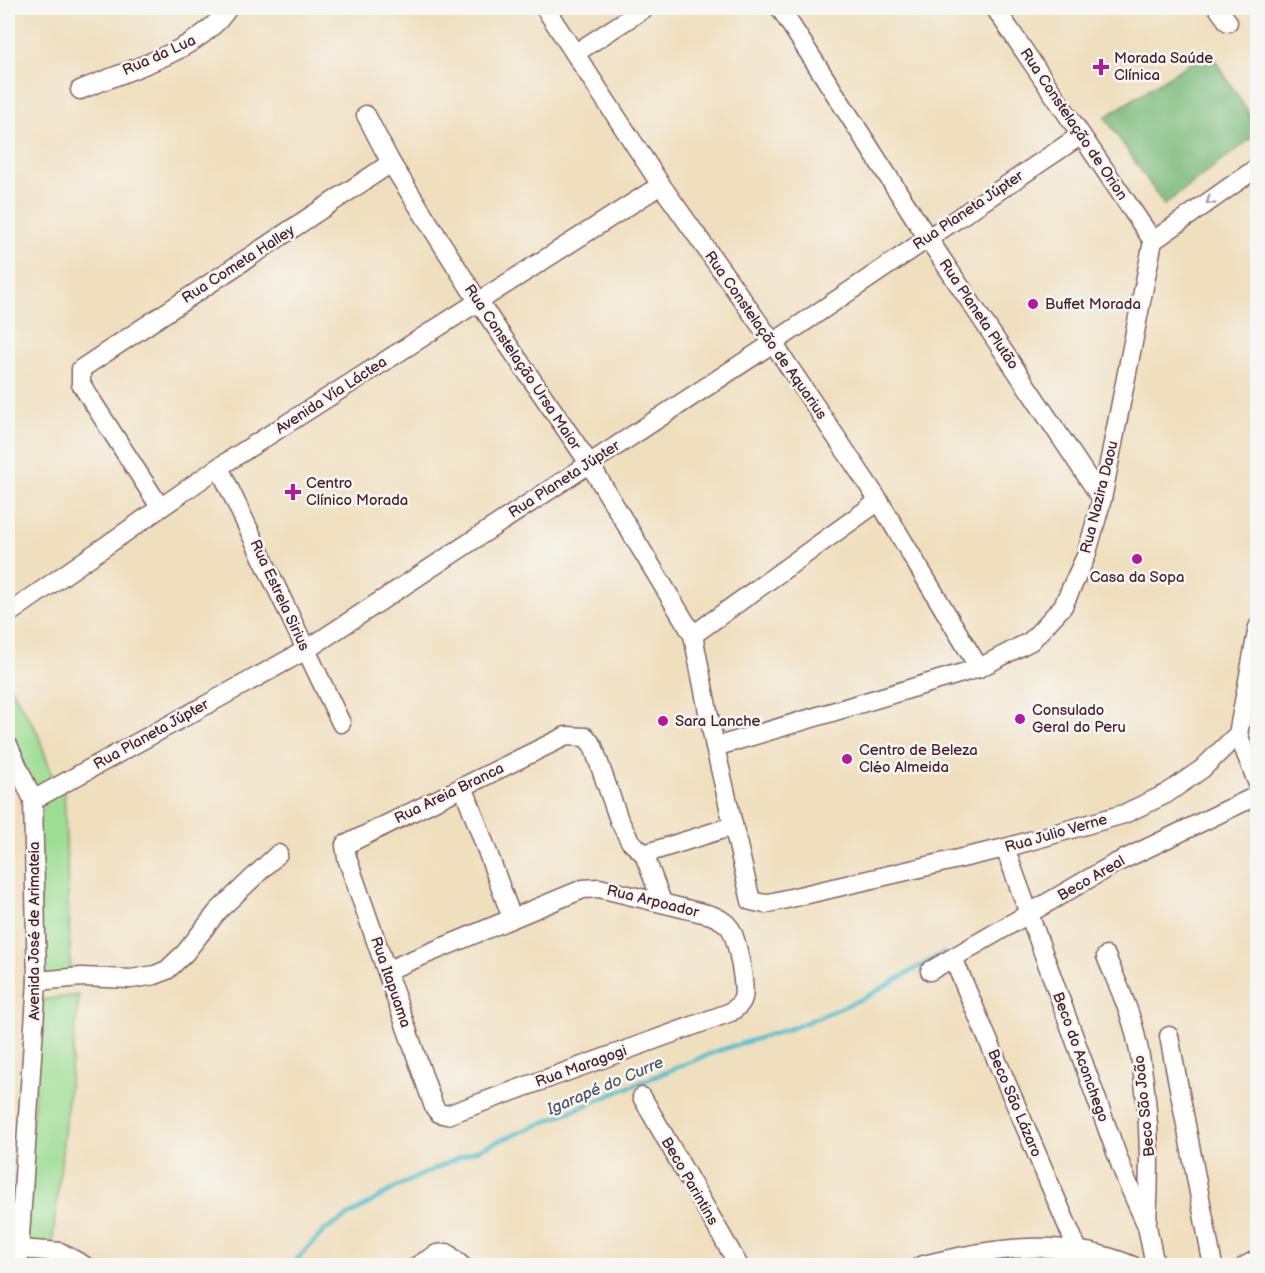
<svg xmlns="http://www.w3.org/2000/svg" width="1265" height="1273" font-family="'Balsamiq Sans',sans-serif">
  <rect width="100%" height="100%" fill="#f6f6f2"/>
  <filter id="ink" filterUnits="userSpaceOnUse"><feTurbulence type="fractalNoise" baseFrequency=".0167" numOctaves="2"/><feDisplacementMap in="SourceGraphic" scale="12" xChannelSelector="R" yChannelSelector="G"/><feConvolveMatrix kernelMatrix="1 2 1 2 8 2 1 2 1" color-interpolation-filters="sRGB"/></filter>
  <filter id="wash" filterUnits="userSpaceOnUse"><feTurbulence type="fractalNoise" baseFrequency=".008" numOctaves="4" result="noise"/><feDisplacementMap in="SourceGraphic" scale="24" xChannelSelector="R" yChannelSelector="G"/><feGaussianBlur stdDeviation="1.35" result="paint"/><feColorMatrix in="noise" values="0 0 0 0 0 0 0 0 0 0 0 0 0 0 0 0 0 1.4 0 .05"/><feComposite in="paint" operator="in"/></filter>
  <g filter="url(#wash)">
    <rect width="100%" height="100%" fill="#f0dfbe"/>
    <g fill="#9ddd93" stroke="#747e5f" stroke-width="1.5">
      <path d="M 8,684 L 37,731 L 55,784 L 33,797 L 8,738 Z"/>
      <path d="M 64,787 L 71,977 L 42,981 L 35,801 Z"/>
      <path d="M 79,995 L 52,1246 L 24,1244 L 41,1000 Z"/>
    </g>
    <path fill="#7ebc7d" stroke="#646e54" stroke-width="1.5" d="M 1209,51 L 1257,126 L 1257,134 L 1164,205 L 1105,117 Z"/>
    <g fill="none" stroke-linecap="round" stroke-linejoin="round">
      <path stroke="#52becc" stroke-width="4.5" d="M 291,1266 L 325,1230 L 398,1186 L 460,1157 L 717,1051 L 795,1027 L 864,998 L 943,953"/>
    </g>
  </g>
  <g filter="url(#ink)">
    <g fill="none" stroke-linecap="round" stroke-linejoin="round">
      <g stroke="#84625e" stroke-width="21">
        <g id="minor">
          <path d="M 545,8 L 661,185 L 773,343 L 879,501 L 979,668"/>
          <path d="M 780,8 L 927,237 L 1102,499"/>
          <path d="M 995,8 L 1153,241"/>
          <path d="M 1218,8 L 1228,22"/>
          <path d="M 577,52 L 645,8"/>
          <path d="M 80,90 C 127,70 201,51 228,8"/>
          <path d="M 366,115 L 391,163 L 478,301 L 589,463 L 693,635 L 715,747 L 751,901 L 765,904 L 1005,848 L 1124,814 L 1166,794 L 1202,769 L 1238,734 L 1258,627"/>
          <path d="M 219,467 L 341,723"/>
          <path d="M 160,507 L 81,384 L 81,369 L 391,163"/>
          <path d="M 8,614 L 219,467 L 661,185"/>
          <path d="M 693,635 L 879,501"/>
          <path d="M 1238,734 L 1258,784"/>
          <path d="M 8,745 L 33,800 L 37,981 L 18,1266"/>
          <path d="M 715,747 L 979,668 L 1031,641 L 1063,606 L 1086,556 L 1102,499 L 1153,241 L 1258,167"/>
          <path d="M 463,786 L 512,918"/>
          <path d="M 33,800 L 306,650 L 773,343 L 1081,135"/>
          <path d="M 1005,848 L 1125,1177 L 1147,1226 L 1155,1266"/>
          <path d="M 644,854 L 733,826"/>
          <path d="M 1106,956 C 1116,981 1129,1007 1135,1033 C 1150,1094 1151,1159 1147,1221"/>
          <path d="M 953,958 L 1077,1248"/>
          <path d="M 388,970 L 583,889 L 599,888 L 711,915 C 718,918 725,921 730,928 C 737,938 746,986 743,998 C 741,1005 736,1008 731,1012 L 447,1115 L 439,1113 L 434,1107 L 347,858 L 345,845 L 566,736 L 586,737 L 593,746 L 619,820 L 630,841 L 644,854 L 662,902"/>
          <path d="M 930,971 L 1114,864 L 1258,795"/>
          <path d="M 37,981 L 82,977 L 131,979 L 155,975 L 167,970 L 185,953 L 218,911 L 278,854"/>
          <path d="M 1169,1036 L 1213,1266"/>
          <path d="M 642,1097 L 739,1266"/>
          <path d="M 20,1249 L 60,1252 L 85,1266"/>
          <path d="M 417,1266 L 437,1254 L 447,1253 L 462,1266"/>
          <path d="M 920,1266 C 991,1248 1064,1236 1133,1266"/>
          <path d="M 1245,1266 L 1258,1259"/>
        </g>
      </g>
      <use href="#minor" stroke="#fff" stroke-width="18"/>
    </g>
    <defs><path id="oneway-chevron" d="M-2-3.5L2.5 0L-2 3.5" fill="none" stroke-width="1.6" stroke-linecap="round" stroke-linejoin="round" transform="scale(1.5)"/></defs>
    <use stroke="#ae9aa0" href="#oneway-chevron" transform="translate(1210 201) rotate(145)"/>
  </g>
  <g fill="#b5179e" stroke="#f6f6f2" stroke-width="2">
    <path d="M1098 58h6v6h6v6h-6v6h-6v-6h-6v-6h6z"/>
    <circle cx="1033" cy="304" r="6"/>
    <path d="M290 483h6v6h6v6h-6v6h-6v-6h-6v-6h6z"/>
    <circle cx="1137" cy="559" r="6"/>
    <circle cx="1020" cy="719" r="6"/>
    <circle cx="663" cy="721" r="6"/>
    <circle cx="847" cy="759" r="6"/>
  </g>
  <g text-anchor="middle" stroke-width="5" stroke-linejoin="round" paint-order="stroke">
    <g font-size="15" fill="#4a1f2b" stroke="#f6f6f2">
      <text transform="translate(159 55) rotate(-24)" y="5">Rua da Lua</text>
      <text transform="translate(1074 124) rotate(56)" y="5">Rua Constelação de Orion</text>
      <text transform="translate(968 210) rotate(-34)" y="5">Rua Planeta Júpter</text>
      <text transform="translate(238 264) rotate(-33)" y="5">Rua Cometa Halley</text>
      <text transform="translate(979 314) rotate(56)" y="5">Rua Planeta Plutão</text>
      <text transform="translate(766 335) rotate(55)" y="5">Rua Constelação de Aquarius</text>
      <text transform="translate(523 367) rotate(56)" y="5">Rua Constelação Ursa Maior</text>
      <text transform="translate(331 395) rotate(-33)" y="5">Avenida Vía Láctea</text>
      <text transform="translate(564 479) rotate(-33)" y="5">Rua Planeta Júpter</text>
      <text transform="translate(1099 497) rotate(-76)" y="5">Rua Nazira Daou</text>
      <text transform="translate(280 595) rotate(65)" y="5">Rua Estrela Sirius</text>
      <text transform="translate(151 734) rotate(-29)" y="5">Rua Planeta Júpter</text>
      <text transform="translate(449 793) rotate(-26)" y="5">Rua Areia Branca</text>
      <text transform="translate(1056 833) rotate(-16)" y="5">Rua Julio Verne</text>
      <text transform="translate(1091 878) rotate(-30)" y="5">Beco Areal</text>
      <text transform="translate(653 901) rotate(14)" y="5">Rua Arpoador</text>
      <text transform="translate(34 931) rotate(-90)" y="5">Avenida José de Arimateia</text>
      <text transform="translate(391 982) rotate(71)" y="5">Rua Itapuama</text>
      <text transform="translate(1081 1057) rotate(70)" y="5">Beco do Aconchego</text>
      <text transform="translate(581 1066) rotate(-20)" y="5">Rua Maragogi</text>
      <text transform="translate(1015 1103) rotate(67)" y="5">Beco São Lázaro</text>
      <text transform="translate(1144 1106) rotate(-96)" y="5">Beco São João</text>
      <text transform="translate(690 1181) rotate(60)" y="5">Beco Parintins</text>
    </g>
    <g font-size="15" fill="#4a1f2b" stroke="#f6f6f2" text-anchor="start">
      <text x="1114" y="63">Morada Saúde<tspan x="1114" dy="17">Clínica</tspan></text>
      <text x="1045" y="309">Buffet Morada</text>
      <text x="306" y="488">Centro<tspan x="306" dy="17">Clínico Morada</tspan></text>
      <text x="1137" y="582" text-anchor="middle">Casa da Sopa</text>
      <text x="1032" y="715">Consulado<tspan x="1032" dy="17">Geral do Peru</tspan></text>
      <text x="675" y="726">Sara Lanche</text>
      <text x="859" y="755">Centro de Beleza<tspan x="859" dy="17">Cléo Almeida</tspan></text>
    </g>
    <g font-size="16" font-style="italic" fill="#4d5763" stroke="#f6f6f2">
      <text transform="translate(605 1085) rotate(-23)" y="6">Igarapé do Curre</text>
    </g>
  </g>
  <rect width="1265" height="1273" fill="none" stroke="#f6f6f2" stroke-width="30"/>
</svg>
